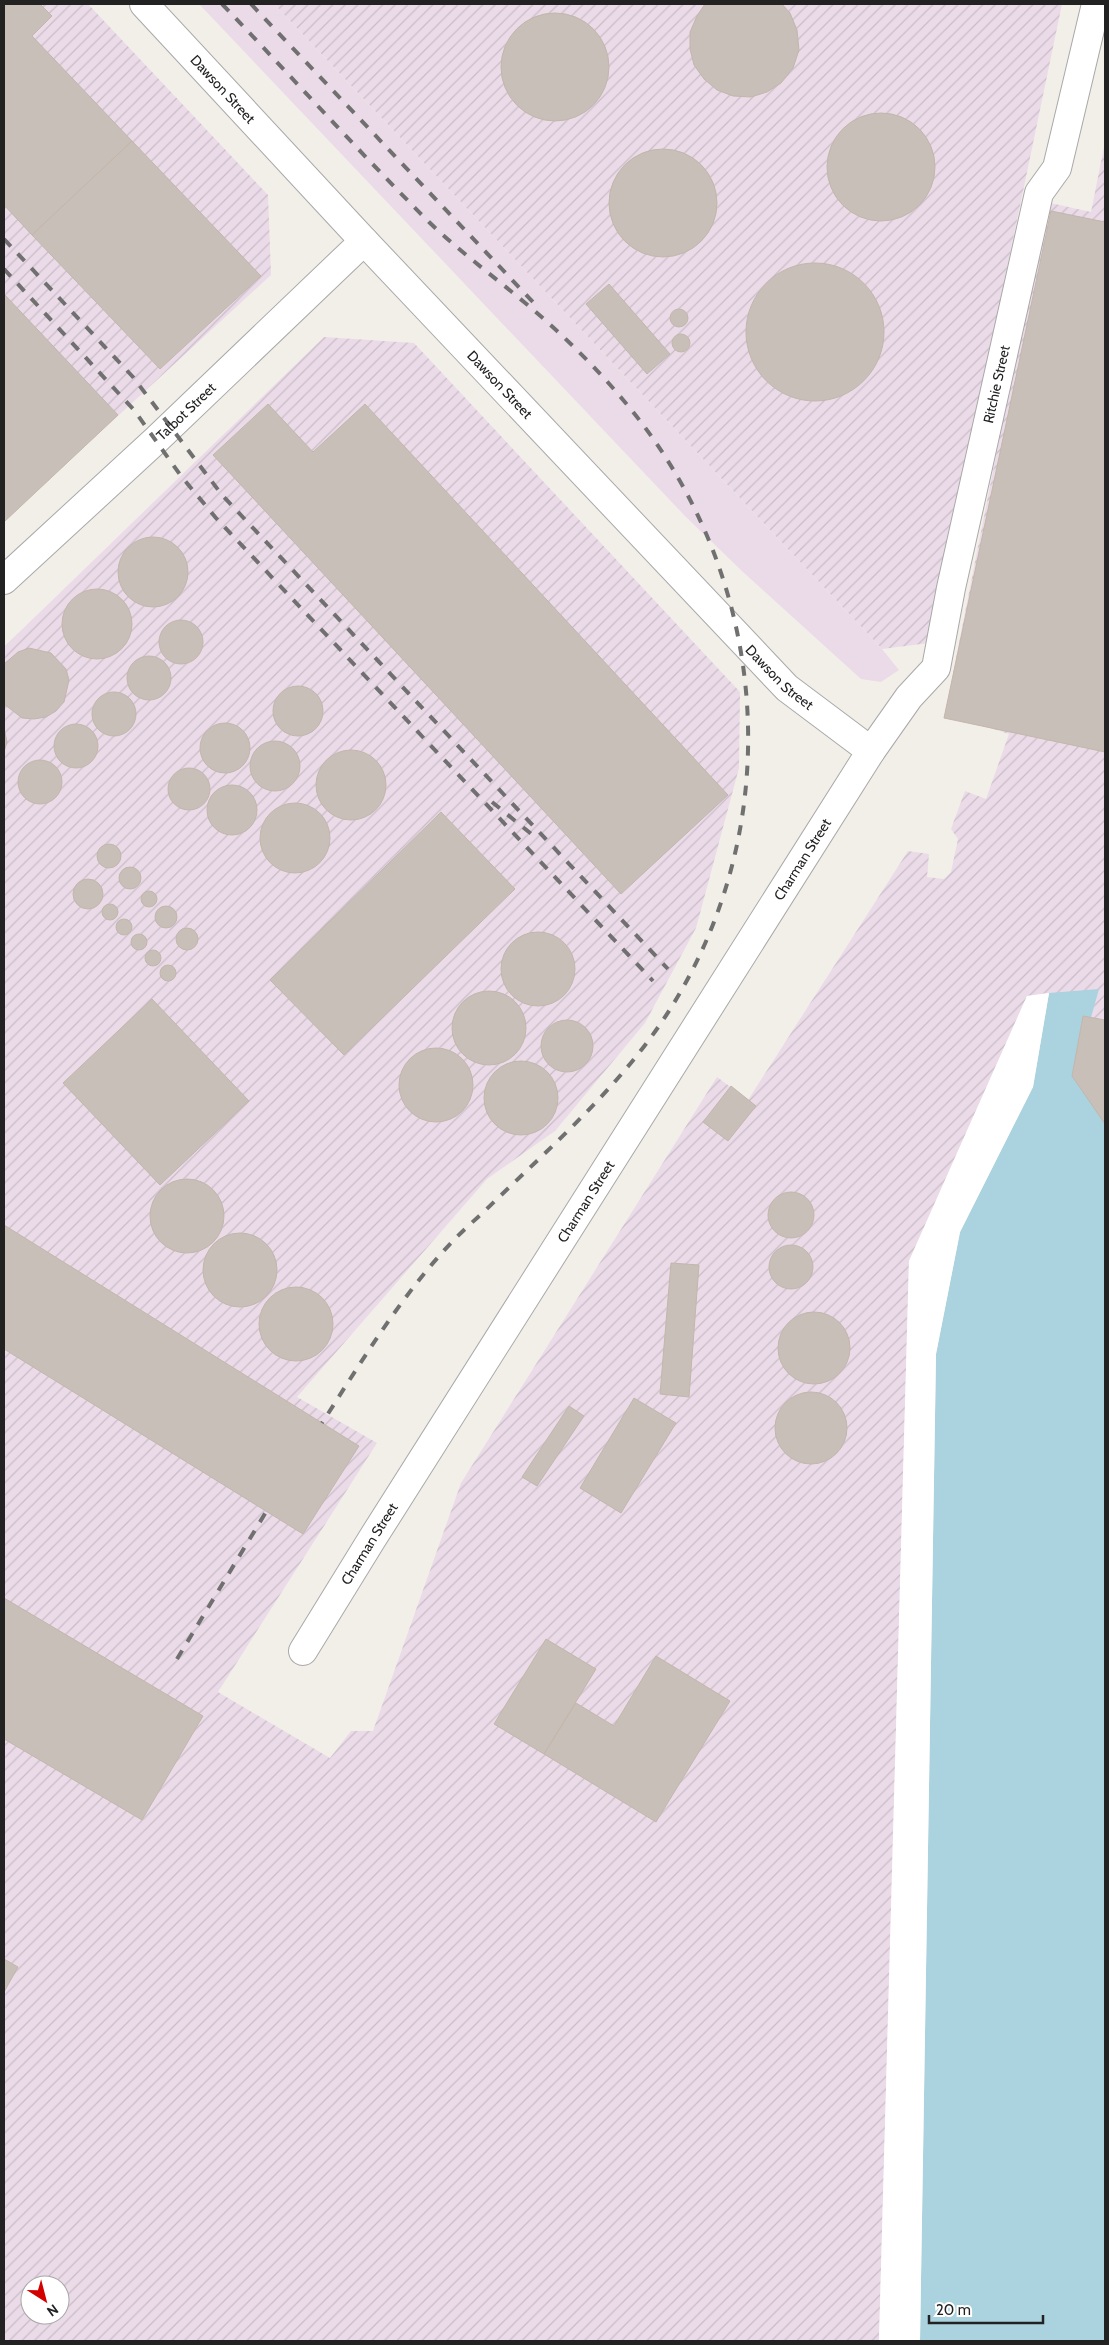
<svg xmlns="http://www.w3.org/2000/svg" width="1109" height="2345" font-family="Cabin,sans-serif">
  <defs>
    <pattern id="industrial-furrows" width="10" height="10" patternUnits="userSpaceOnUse" patternTransform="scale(1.25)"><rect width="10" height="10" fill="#ebdbe8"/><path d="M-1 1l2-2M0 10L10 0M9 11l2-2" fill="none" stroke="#c9bcc7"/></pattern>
  </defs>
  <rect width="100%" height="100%" fill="#f2efe9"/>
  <g fill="url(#industrial-furrows)" fill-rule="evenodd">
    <path d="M 4,4 L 88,4 L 268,195 L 271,275 L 4,521 Z"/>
    <path d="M 274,4 L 1062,4 L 929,643 L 882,649 Z"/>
    <path d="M 1105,142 L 1105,1117 L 1076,1071 L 1049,993 L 1027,996 L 909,1261 L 879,2341 L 4,2341 L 4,647 L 324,337 L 414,343 L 740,692 L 739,768 L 696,928 L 645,1023 L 555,1131 L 487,1179 L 297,1397 L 377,1443 L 218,1692 L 330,1758 L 351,1731 L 373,1731 L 461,1483 L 717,1077 L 748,1100 L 908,851 L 929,854 L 927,877 L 944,879 L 951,872 L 958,839 L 951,829 L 965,791 L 986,799 L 1009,734 L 945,714 L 1046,202 L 1091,212 ZM 30,2285 L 60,2285 L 60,2315 L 30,2315 Z"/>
  </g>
  <path fill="#ebdbe8" d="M 199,4 L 274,4 L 882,649 L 899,670 L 881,682 L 861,679 L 743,572 L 685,516 Z"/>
  <path fill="#aad3df" d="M 1099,989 L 1076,1071 L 1105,1117 L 1105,2341 L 920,2341 L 936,1354 L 960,1232 L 1033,1087 L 1049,993 Z"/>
  <path fill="#fff" d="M 1049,993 L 1033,1087 L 960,1232 L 936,1354 L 920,2341 L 879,2341 L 909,1261 L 1027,996 Z"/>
  <g fill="#c7bfb8" stroke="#c4b6ab">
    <path d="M 4,4 L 40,4 L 52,16 L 32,36 L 132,141 L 32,235 L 4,205 Z"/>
    <path d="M 705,4 L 782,4 L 790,13 L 797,30 L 799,50 L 793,68 L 781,83 L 767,92 L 751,97 L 733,96 L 717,90 L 704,79 L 694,65 L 690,49 L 690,32 L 697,16 Z"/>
    <circle cx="555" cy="67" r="54"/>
    <circle cx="881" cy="167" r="54"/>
    <path d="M 132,141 L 261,276 L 160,369 L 32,235 Z"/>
    <circle cx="663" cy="203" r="54"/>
    <path d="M 1051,211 L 1105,222 L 1105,752 L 944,718 Z"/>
    <circle cx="815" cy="332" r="69"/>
    <path d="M 609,284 L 670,354 L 647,374 L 586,304 Z"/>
    <path d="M 4,294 L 118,415 L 4,522 Z"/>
    <circle cx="679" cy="318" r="9"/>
    <circle cx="681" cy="343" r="9"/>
    <path d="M 268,404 L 313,452 L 365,404 L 728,795 L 621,894 L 213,455 Z"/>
    <circle cx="153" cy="572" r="35"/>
    <circle cx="97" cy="624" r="35"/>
    <circle cx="181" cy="642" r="22"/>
    <path d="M 29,648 L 51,653 L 66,669 L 69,680 L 64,702 L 56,711 L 46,717 L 34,719 L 22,718 L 4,704 L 4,664 L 18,652 Z"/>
    <circle cx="149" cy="678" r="22"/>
    <circle cx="298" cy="711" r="25"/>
    <circle cx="114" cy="714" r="22"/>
    <circle cx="225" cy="748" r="25"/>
    <circle cx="76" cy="746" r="22"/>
    <path d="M 4,728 L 7,742 L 4,752 Z"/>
    <circle cx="275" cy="766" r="25"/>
    <circle cx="351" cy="785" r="35"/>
    <circle cx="40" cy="782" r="22"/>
    <circle cx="189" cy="789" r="21"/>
    <circle cx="232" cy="810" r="25"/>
    <circle cx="295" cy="838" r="35"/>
    <path d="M 441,812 L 515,889 L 344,1055 L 270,980 Z"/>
    <circle cx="109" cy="856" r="12"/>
    <circle cx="130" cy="878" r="11"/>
    <circle cx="88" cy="894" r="15"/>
    <circle cx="149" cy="899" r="8"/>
    <circle cx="110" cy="912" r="8"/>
    <circle cx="166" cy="917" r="11"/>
    <circle cx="124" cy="927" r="8"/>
    <circle cx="187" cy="939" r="11"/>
    <circle cx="538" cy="969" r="37"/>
    <circle cx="139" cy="942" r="8"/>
    <circle cx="153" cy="958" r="8"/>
    <circle cx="168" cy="973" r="8"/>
    <circle cx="489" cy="1028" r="37"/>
    <path d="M 152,999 L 249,1101 L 160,1185 L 63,1083 Z"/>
    <path d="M 1083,1016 L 1105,1020 L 1105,1124 L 1072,1076 Z"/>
    <circle cx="567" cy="1046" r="26"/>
    <circle cx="436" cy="1085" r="37"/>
    <circle cx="521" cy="1098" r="37"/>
    <path d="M 731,1086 L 756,1106 L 728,1141 L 703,1122 Z"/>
    <circle cx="187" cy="1216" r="37"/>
    <circle cx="791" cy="1215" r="23"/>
    <path d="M 4,1225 L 359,1446 L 303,1534 L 4,1349 Z"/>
    <circle cx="240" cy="1270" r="37"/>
    <circle cx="791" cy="1267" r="22"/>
    <path d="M 671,1263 L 699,1265 L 689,1397 L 660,1394 Z"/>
    <circle cx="296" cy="1324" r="37"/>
    <circle cx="814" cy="1348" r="36"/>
    <circle cx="811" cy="1428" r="36"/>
    <path d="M 634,1398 L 676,1423 L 621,1513 L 580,1488 Z"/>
    <path d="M 569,1406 L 584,1416 L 537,1486 L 522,1477 Z"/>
    <path d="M 4,1598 L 203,1716 L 142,1820 L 4,1739 Z"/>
    <path d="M 546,1639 L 596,1669 L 544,1754 L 494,1724 Z"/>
    <path d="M 656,1656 L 730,1701 L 656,1822 L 544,1754 L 576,1703 L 614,1726 Z"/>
    <path d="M 4,1959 L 18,1967 L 4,1992 Z"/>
  </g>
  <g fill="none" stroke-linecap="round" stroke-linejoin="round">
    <g stroke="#a9a9a9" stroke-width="30">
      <g id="minor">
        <path id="s1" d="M 144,4 L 364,241 L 787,688 L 871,751"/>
        <path id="s2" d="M 4,580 L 156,440 L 364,241"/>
        <path id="s3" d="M 303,1651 L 372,1539 L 871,751 L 909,697 L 936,668 L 951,588 L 1039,193 L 1057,168 L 1096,4"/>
      </g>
    </g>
    <use href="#minor" stroke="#fff" stroke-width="28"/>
    <g stroke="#707070" stroke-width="4" stroke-dasharray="10 10" stroke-linecap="butt">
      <path d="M 222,4 C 291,76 358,151 429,222 C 459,251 492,275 524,302 C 560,332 594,365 624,401 C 774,578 791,834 659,1026 C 613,1092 553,1145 496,1200 C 481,1215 465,1228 451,1243 C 400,1297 362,1361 322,1423"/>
      <path d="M 251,4 L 533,302"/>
      <path d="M 4,239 L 133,377 L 222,495 L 668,969"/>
      <path d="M 4,269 L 134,410 L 181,476 L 216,518 L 653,981"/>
      <path d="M 492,802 L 535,837"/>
      <path d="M 177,1659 L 266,1512"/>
    </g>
  </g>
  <g text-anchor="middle" stroke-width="4" stroke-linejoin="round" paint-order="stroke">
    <g font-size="14" fill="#222" stroke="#fff">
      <text dy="5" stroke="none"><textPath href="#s1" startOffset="116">Dawson Street</textPath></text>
      <text dy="5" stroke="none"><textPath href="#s1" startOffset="521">Dawson Street</textPath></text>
      <text dy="5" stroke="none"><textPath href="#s3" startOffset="1460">Ritchie Street</textPath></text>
      <text dy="5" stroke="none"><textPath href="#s2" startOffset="248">Talbot Street</textPath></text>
      <text dy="5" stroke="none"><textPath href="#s1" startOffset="926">Dawson Street</textPath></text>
      <text dy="5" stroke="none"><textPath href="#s3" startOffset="936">Charman Street</textPath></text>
      <text dy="5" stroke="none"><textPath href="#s3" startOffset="531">Charman Street</textPath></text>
      <text dy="5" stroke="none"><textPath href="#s3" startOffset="126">Charman Street</textPath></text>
    </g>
  </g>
  <rect width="1109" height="2345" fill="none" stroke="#222222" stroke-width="10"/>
  <g transform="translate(45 2300) rotate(144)"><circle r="24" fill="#ffffff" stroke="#a7a7a7"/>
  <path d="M0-4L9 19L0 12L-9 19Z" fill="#d40000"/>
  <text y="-8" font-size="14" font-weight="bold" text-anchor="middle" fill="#222222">N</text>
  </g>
  <path d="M929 2315v8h114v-8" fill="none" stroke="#222222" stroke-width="2.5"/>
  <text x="936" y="2315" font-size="15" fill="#222222" stroke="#ffffff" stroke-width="4" paint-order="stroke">20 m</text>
</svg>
